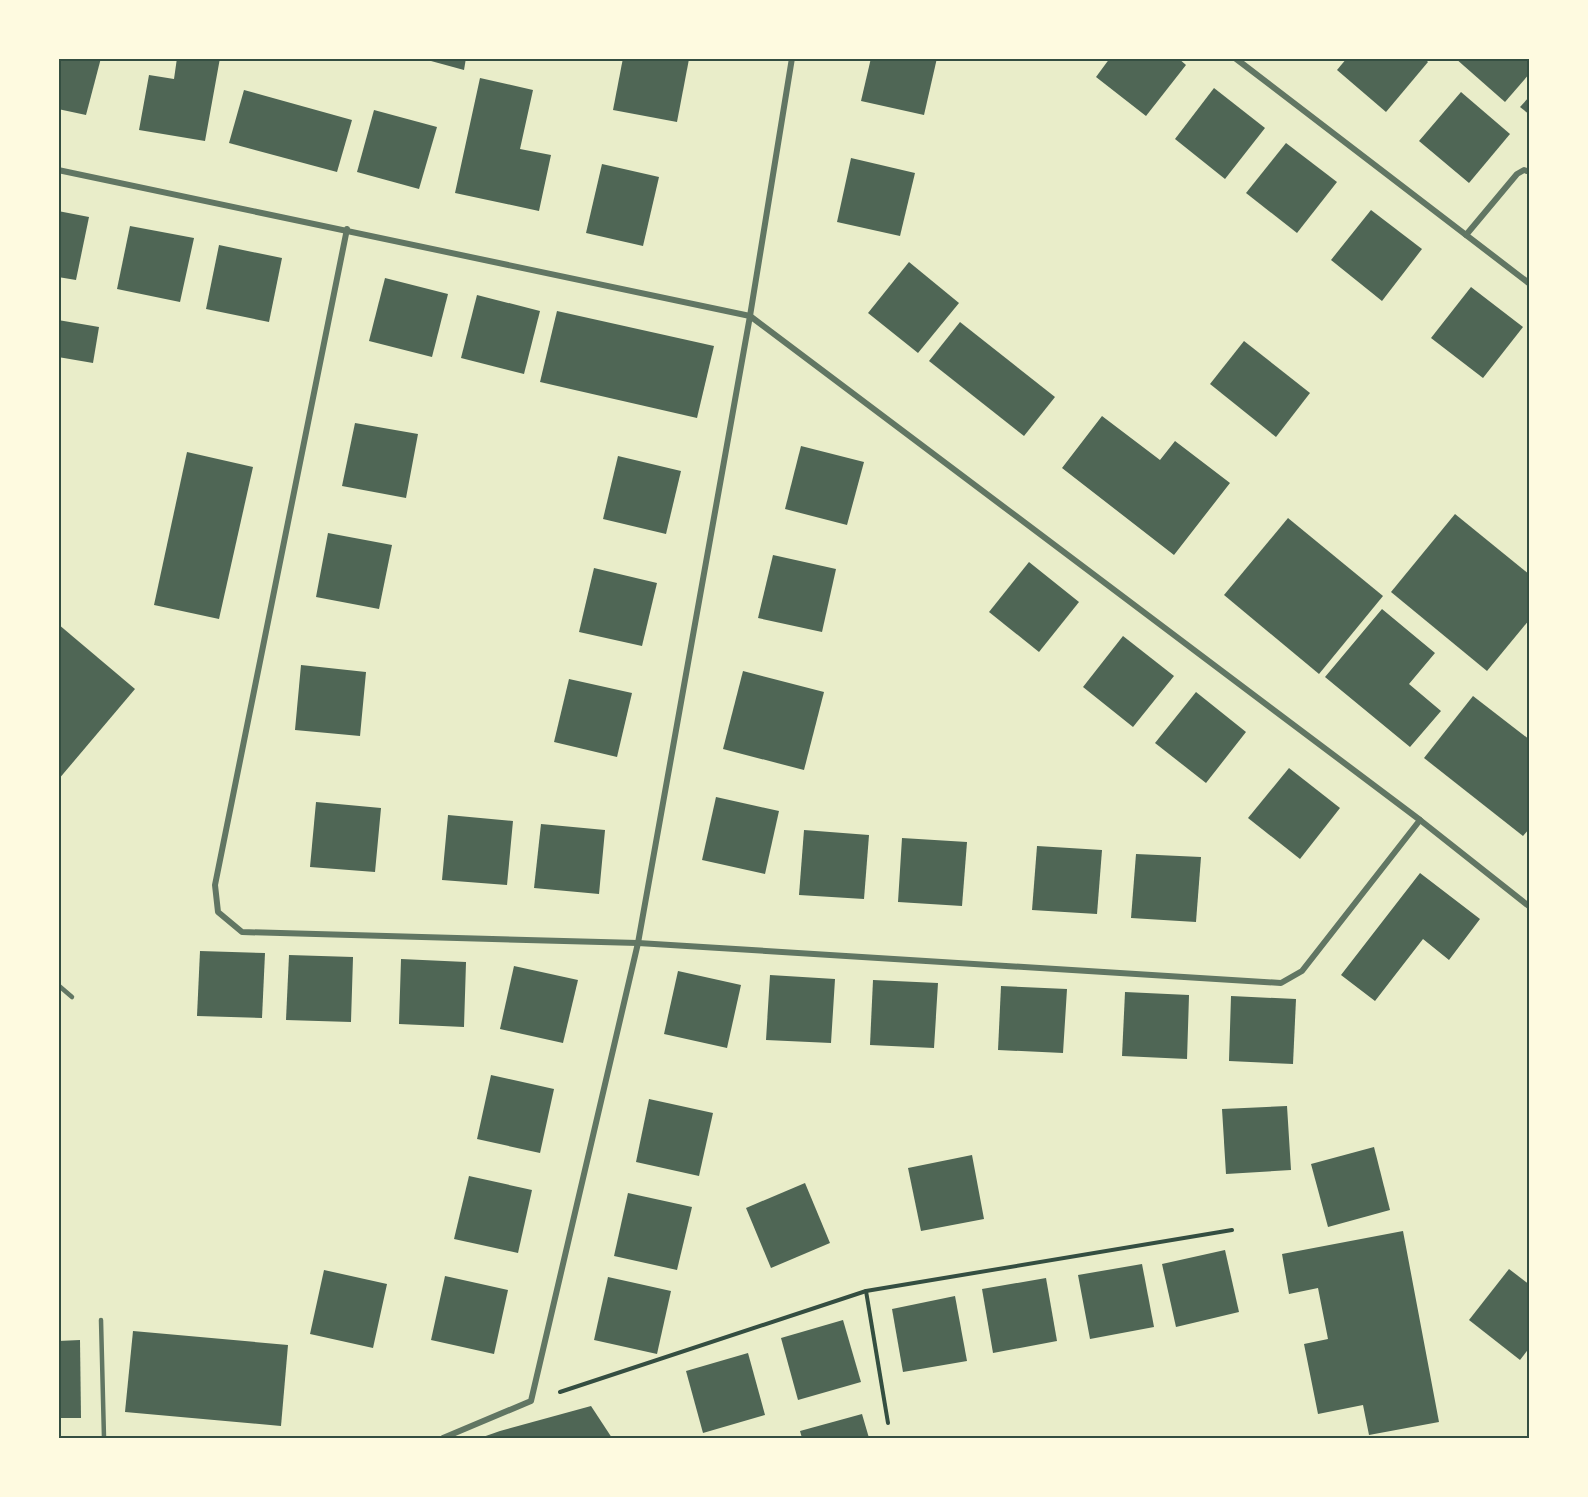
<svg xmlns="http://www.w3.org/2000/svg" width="1588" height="1497" font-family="'Alegreya Sans',sans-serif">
  <rect width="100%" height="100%" fill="#e9edc9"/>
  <g fill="#4f6655">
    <path d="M 58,58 L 101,58 L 86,115 L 58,109 Z"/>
    <path d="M 177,58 L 220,58 L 205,141 L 139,130 L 149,75 L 174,79 Z"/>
    <path d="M 420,58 L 466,58 L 464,70 Z"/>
    <path d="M 623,58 L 689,59 L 677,122 L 613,110 Z"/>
    <path d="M 871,58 L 937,58 L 924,115 L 861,101 Z"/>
    <path d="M 1110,58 L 1178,58 L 1186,65 L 1146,116 L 1096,77 Z"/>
    <path d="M 1347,58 L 1424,58 L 1428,62 L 1386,112 L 1337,70 Z"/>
    <path d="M 1455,58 L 1530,58 L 1530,73 L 1505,102 Z"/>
    <path d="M 480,78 L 533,90 L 520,149 L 551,155 L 539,211 L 455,193 Z"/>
    <path d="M 1214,88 L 1265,128 L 1225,179 L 1175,139 Z"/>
    <path d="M 244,90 L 352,120 L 337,172 L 229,143 Z"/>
    <path d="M 1461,92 L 1510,134 L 1469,183 L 1419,141 Z"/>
    <path d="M 1530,96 L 1530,115 L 1520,107 Z"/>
    <path d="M 374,110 L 437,127 L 419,189 L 357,172 Z"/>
    <path d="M 1286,143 L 1337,182 L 1297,233 L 1246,193 Z"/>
    <path d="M 851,158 L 915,173 L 900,236 L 837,222 Z"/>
    <path d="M 602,164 L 659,177 L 643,246 L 586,233 Z"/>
    <path d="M 1371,210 L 1422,249 L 1382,301 L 1331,260 Z"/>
    <path d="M 58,211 L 89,217 L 76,280 L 58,277 Z"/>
    <path d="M 130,226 L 194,238 L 180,302 L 117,289 Z"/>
    <path d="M 219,245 L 282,258 L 269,322 L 206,309 Z"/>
    <path d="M 909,262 L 959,303 L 918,353 L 868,313 Z"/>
    <path d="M 385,278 L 448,294 L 432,357 L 369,341 Z"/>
    <path d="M 1471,287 L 1523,327 L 1483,378 L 1431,338 Z"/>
    <path d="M 477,295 L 540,311 L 524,374 L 461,358 Z"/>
    <path d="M 557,311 L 714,346 L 697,418 L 540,382 Z"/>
    <path d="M 58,320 L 99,327 L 93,363 L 58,357 Z"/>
    <path d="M 960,322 L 1055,397 L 1024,436 L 929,361 Z"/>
    <path d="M 1244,341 L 1310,393 L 1276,437 L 1210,384 Z"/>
    <path d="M 1102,416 L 1160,460 L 1175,441 L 1230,483 L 1174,555 L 1062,468 Z"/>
    <path d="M 355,423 L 418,434 L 406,498 L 342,486 Z"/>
    <path d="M 801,446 L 864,462 L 847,525 L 785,509 Z"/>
    <path d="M 187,452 L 253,467 L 219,619 L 154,605 Z"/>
    <path d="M 618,456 L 681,471 L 666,534 L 603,519 Z"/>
    <path d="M 1455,514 L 1530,575 L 1530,619 L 1487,671 L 1391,592 Z"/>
    <path d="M 1288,518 L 1383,596 L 1319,674 L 1224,595 Z"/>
    <path d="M 328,533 L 392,545 L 379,609 L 316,597 Z"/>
    <path d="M 773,555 L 836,569 L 822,632 L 758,618 Z"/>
    <path d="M 1029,562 L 1079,602 L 1039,652 L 989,612 Z"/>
    <path d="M 594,568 L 657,583 L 642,646 L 579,632 Z"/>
    <path d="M 1382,609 L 1435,653 L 1409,684 L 1441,711 L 1410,747 L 1325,677 Z"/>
    <path d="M 58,624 L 135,689 L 58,780 Z"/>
    <path d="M 1123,636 L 1174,676 L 1133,727 L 1083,687 Z"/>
    <path d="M 301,665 L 366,672 L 360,736 L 295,730 Z"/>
    <path d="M 743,671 L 824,692 L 804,770 L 723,749 Z"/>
    <path d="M 569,679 L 632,693 L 617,757 L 554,742 Z"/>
    <path d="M 1196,692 L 1246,732 L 1206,783 L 1155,743 Z"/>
    <path d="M 1473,696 L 1530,740 L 1530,828 L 1523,836 L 1424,758 Z"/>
    <path d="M 1289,768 L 1340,808 L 1300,859 L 1248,818 Z"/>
    <path d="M 716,797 L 779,811 L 765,874 L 702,860 Z"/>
    <path d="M 316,802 L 381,808 L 375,872 L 310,867 Z"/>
    <path d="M 448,815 L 513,821 L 507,885 L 442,880 Z"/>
    <path d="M 541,824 L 605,830 L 599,894 L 534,888 Z"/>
    <path d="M 804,830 L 869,835 L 864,899 L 799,895 Z"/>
    <path d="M 902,838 L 967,842 L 962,906 L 898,902 Z"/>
    <path d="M 1037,846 L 1102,850 L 1097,914 L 1032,910 Z"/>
    <path d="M 1136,854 L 1201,857 L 1196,922 L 1131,918 Z"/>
    <path d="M 1420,873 L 1480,919 L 1449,960 L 1423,939 L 1375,1001 L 1341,975 Z"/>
    <path d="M 200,951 L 265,953 L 262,1018 L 197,1016 Z"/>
    <path d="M 289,955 L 353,957 L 351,1022 L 286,1020 Z"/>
    <path d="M 401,959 L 466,962 L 464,1027 L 399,1024 Z"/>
    <path d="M 514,966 L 578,980 L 563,1043 L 500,1029 Z"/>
    <path d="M 678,971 L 741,985 L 727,1048 L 664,1034 Z"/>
    <path d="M 770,975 L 835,979 L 831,1043 L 766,1040 Z"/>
    <path d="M 873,980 L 938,983 L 934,1048 L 870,1045 Z"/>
    <path d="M 1001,986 L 1067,989 L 1063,1053 L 998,1050 Z"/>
    <path d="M 1125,992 L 1189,995 L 1187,1059 L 1122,1056 Z"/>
    <path d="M 1231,996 L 1296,999 L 1293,1064 L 1229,1061 Z"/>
    <path d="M 491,1075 L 554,1089 L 540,1153 L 477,1139 Z"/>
    <path d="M 649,1099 L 713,1113 L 699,1176 L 636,1162 Z"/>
    <path d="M 1287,1106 L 1291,1170 L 1226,1174 L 1222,1109 Z"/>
    <path d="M 1374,1147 L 1390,1210 L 1328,1227 L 1311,1164 Z"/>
    <path d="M 972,1155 L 984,1219 L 921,1231 L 908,1168 Z"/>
    <path d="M 469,1176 L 532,1190 L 518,1253 L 454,1239 Z"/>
    <path d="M 805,1183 L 830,1243 L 771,1268 L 746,1208 Z"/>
    <path d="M 628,1193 L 692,1207 L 677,1270 L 614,1256 Z"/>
    <path d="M 1403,1231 L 1439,1422 L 1369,1435 L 1363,1405 L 1318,1414 L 1304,1344 L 1328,1339 L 1318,1288 L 1289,1294 L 1282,1254 Z"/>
    <path d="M 1225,1250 L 1239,1312 L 1176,1327 L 1162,1264 Z"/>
    <path d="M 1142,1264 L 1154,1327 L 1090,1339 L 1078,1275 Z"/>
    <path d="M 1509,1269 L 1530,1285 L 1530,1347 L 1520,1360 L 1469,1320 Z"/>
    <path d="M 324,1270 L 387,1284 L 373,1348 L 310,1334 Z"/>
    <path d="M 445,1276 L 508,1290 L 494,1354 L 431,1340 Z"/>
    <path d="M 608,1277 L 671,1291 L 657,1354 L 594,1340 Z"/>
    <path d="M 1046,1278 L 1057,1341 L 993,1353 L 982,1289 Z"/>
    <path d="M 955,1296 L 967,1361 L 903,1372 L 892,1309 Z"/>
    <path d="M 843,1320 L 861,1382 L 798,1400 L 781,1338 Z"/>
    <path d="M 133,1331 L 288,1345 L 281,1426 L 125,1412 Z"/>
    <path d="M 80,1340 L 81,1418 L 58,1418 L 58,1341 Z"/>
    <path d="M 748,1353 L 765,1415 L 703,1433 L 686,1371 Z"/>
    <path d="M 591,1406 L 612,1438 L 480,1438 L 500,1431 Z"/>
    <path d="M 862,1414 L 869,1438 L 802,1438 L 800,1431 Z"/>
  </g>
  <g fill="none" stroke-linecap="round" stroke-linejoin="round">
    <g stroke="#344e41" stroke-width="4">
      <path d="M 866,1291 L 888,1423"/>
      <path d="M 560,1392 L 866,1291 L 1232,1230"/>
    </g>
    <g stroke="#617663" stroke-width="4.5">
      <path d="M 58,985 L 72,997"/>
      <path d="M 101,1320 L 104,1438"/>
    </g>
    <g stroke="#617663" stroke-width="6">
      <path d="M 1235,58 L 1530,284"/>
      <path d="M 58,170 L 750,316 L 1420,820 L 1530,907"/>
      <path d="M 347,229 L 215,885 L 218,912 L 242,932 L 638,943 L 1281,983 L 1302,971 L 1420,820"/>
      <path d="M 1466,235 L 1517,174 L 1524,170 L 1530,172"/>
      <path d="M 443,1438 L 531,1401 L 638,943 L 750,316 L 792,58"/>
    </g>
  </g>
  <rect width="1588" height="1497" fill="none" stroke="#fefae0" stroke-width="120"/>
  <rect x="60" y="60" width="1468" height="1377" fill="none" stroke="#344e41" stroke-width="2"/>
</svg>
